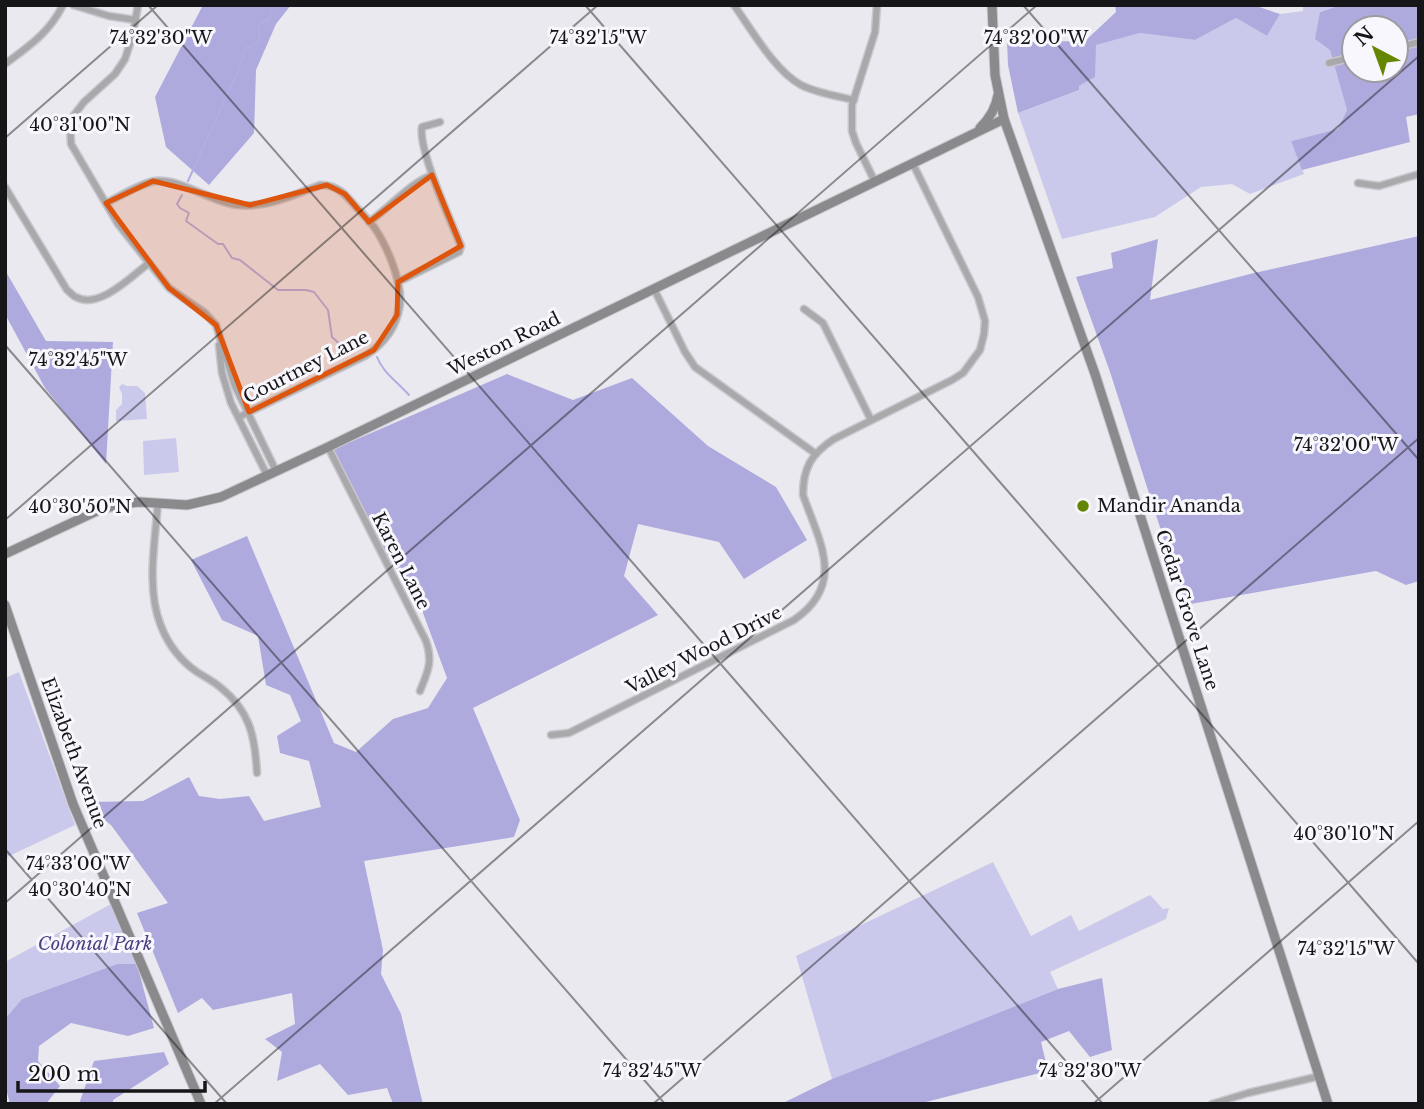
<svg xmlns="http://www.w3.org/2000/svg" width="1424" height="1109" font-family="'Libre Baskerville',serif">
  <rect width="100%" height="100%" fill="#eae9ef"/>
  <g fill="#cbc9eb">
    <path d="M 1303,5 L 1341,5 L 1320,12 L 1347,110 L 1338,129 L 1291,141 L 1304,174 L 1250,194 L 1232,184 L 1201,187 L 1155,217 L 1062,239 L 1018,113 L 1079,90 L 1079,86 L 1094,77 L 1095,45 L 1140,33 L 1195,40 L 1236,18 L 1267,36 L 1280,14 L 1303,11 Z"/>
    <path d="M 122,384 L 127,386 L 137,386 L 145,393 L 147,419 L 116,421 L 116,410 L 122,404 L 122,394 L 119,387 Z"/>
    <path d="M 176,438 L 179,472 L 144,475 L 143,441 Z"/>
    <path d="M 19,672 L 75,825 L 5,858 L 5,678 Z"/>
    <path d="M 993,862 L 1031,936 L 1071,915 L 1079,931 L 1150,895 L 1163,909 L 1169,908 L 1166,919 L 1050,972 L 1058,989 L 832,1079 L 796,956 Z"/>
    <path d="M 111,904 L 137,964 L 117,964 L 22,999 L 5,1019 L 5,962 Z"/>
  </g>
  <g fill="#aeaade" fill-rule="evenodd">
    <path d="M 203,5 L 291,5 L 276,24 L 256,70 L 254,133 L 209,185 L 166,147 L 155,97 Z"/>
    <path d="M 1115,5 L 1126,5 L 1127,7 L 1128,5 L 1253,5 L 1280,14 L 1267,36 L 1236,18 L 1195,40 L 1140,33 L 1096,45 L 1095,77 L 1079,86 L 1079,90 L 1018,113 L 1008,65 L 1007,42 L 1085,41 L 1116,12 Z"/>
    <path d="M 1341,5 L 1419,5 L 1419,114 L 1406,117 L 1410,142 L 1302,170 L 1291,141 L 1338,129 L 1347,110 L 1330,50 L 1315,39 L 1320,12 ZM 1354,28 L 1396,28 L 1396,70 L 1354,70 Z"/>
    <path d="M 1419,236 L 1419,581 L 1406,585 L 1376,571 L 1185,605 L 1110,372 L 1076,277 L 1113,268 L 1111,253 L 1158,239 L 1150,300 L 1250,274 Z"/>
    <path d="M 5,270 L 46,341 L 113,342 L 106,464 L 45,388 L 5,314 Z"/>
    <path d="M 507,374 L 573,400 L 632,378 L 708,446 L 776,487 L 807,540 L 744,579 L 719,542 L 638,524 L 624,576 L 658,615 L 473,708 L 520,820 L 514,837 L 364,861 L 383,950 L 381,974 L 401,1014 L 423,1104 L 393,1104 L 387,1088 L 348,1095 L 320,1064 L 277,1081 L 282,1052 L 265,1039 L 295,1024 L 292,993 L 213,1010 L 202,998 L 178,1013 L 137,913 L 168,903 L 111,825 L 95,813 L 91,802 L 143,801 L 189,777 L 199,796 L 220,799 L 249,796 L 264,821 L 321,807 L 309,761 L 280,753 L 277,736 L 301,721 L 290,695 L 266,685 L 258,636 L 222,620 L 191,560 L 247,536 L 334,743 L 356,752 L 393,719 L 428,708 L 447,678 L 416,594 L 387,556 L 332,450 Z"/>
    <path d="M 117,964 L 137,964 L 154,1028 L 128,1036 L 71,1023 L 39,1046 L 38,1061 L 60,1086 L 46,1104 L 10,1104 L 5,1085 L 5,1019 L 22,999 Z"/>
    <path d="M 1102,978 L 1112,1050 L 1090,1057 L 1069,1031 L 1041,1042 L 1048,1071 L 918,1104 L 781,1104 L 832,1079 L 1058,989 Z"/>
    <path d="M 164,1052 L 169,1064 L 113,1100 L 113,1104 L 79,1104 L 94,1061 Z"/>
  </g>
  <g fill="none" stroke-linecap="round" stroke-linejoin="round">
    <g stroke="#b2ade2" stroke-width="2">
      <path d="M 188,181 L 238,71 L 246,48 L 260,42 L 258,25 L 269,19 L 272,5"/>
      <path d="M 182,195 L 177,204 L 180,208 L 189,213 L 186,221 L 218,244 L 223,244 L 232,258 L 240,260 L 278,290 L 306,290 L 314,292 L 328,310 L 332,337 L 343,347 L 368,342 L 369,344"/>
      <path d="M 377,357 C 383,373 398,382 409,395"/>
    </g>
    <g stroke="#c8c7cd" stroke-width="9">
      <g id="street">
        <path d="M 73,5 L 109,16 L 136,20"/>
        <path d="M 138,5 L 133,34 L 125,59 L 115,74 L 84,102 L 74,115 L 70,125 L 71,144 L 118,224 L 149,263 L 169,288 L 205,313 L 216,325 L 235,386 L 276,471"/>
        <path d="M 734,5 C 751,29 775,71 801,85 C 817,93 836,96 854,100"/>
        <path d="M 1396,48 L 1419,42"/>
        <path d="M 1329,63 L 1354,57"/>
        <path d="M 5,64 C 29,46 49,33 63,5"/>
        <path d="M 875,182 L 856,143 L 852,131 L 852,105 L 875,32 L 877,5"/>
        <path d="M 1358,183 L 1379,186 L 1419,174"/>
        <path d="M 5,187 L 67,290 C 69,291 74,297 76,297 C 99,310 132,276 149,263"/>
        <path d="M 106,203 C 119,197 140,183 155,181 C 179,178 212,202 237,205 C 268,208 293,195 320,185 C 337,184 346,195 356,207 C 362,213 369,220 374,227 C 387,246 402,281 400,304 C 397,327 384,344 365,356 L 239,417"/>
        <path d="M 369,222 C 390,207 410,183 432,175"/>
        <path d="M 398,282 L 459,252 L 461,246 C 451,221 418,150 422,127 L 440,122"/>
        <path d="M 654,289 L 685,352 L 695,367 L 816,454"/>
        <path d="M 804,309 L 823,323 L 871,420"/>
        <path d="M 219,345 L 222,373 L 231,403 L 267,475"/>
        <path d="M 328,447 L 426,641 C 433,662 428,671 420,691"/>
        <path d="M 158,503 C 155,542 146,589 161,626 C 168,644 181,661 197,672 C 205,677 213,681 220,687 C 250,711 255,736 257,773"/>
        <path d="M 551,735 L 569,733 L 794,620 C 846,584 820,543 803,495 C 803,468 811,454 834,439 L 952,380 L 963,373 L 980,350 L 984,334 L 985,321 L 978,297 L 913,164"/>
        <path d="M 1212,1104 L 1248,1093 L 1320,1076"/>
      </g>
    </g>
    <g stroke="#c8c7cd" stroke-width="11">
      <g id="secondary">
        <path d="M 992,5 L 995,75 L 1004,119 L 1095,374 L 1328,1104"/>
        <path d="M 980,128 C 989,119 996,108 998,95"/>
        <path d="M 5,554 L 97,511 L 120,504 L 140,502 L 187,505 L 221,497 L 328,447 L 1004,119"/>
        <path d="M 5,605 L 73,804 L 201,1104"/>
      </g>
    </g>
    <use href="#street" stroke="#a9a9ac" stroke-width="6"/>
    <use href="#secondary" stroke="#8a8a8d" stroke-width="9"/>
  </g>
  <path fill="#de560d" fill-opacity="0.2" stroke="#de560d" stroke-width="5" stroke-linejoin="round" d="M 432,175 L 461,246 L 398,282 L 397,315 L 374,350 L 249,412 L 216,325 L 169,288 L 106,203 L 153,181 L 250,205 L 327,185 L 345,194 L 369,222 Z"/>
  <path fill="none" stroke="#161618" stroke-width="2" stroke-opacity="0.45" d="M 148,5 L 1103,1104M 585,5 L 1419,964M 1023,5 L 1419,460M 5,138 L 158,5M 5,345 L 665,1104M 5,520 L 598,5M 5,849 L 227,1104M 5,903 L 1037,5M 214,1104 L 1419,56M 653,1104 L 1419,438M 1093,1104 L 1419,821"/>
  <circle fill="#648601" stroke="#f7f7fd" stroke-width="2.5" cx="1083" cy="506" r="7"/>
  <g text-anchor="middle" stroke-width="6" stroke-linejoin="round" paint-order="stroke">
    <g font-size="18" fill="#161618" stroke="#f7f7fd">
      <text transform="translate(504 344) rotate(-26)" y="6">Weston Road</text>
      <text transform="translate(306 367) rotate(-27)" y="6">Courtney Lane</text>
      <text transform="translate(401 561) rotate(63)" y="6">Karen Lane</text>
      <text transform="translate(1187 610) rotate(72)" y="6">Cedar Grove Lane</text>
      <text transform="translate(704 650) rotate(-27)" y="6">Valley Wood Drive</text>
      <text transform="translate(74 753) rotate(70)" y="6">Elizabeth Avenue</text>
    </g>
    <g font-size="18" fill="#161618" stroke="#f7f7fd" text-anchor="start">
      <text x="1097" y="512">Mandir Ananda</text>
    </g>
    <g font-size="18" font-style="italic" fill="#4a3f80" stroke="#f7f7fd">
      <text x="95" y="950">Colonial Park</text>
    </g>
  </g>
  <g font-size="18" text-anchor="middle" fill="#161618" stroke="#f7f7fd" stroke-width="6" stroke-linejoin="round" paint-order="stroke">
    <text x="161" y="44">74°32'30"W</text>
    <text x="598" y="44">74°32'15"W</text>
    <text x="1036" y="44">74°32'00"W</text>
    <text x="80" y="131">40°31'00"N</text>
    <text x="78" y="366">74°32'45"W</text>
    <text x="1346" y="451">74°32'00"W</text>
    <text x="80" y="513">40°30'50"N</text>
    <text x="1344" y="840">40°30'10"N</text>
    <text x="78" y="870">74°33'00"W</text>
    <text x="80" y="896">40°30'40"N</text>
    <text x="1346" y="955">74°32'15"W</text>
    <text x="652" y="1077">74°32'45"W</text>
    <text x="1090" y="1077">74°32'30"W</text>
  </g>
  <rect width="1424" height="1109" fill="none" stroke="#161618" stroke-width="14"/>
  <g transform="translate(1375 49) rotate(319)"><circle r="33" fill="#f7f7fd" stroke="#9d9da1" stroke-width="2"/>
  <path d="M0-5L12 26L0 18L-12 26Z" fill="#648601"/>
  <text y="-10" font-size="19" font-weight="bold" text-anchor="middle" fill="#161618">N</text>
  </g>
  <path d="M18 1081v10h187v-10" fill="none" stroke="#161618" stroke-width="3.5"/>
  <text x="28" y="1081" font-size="21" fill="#161618" stroke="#f7f7fd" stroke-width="5" paint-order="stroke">200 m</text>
</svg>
